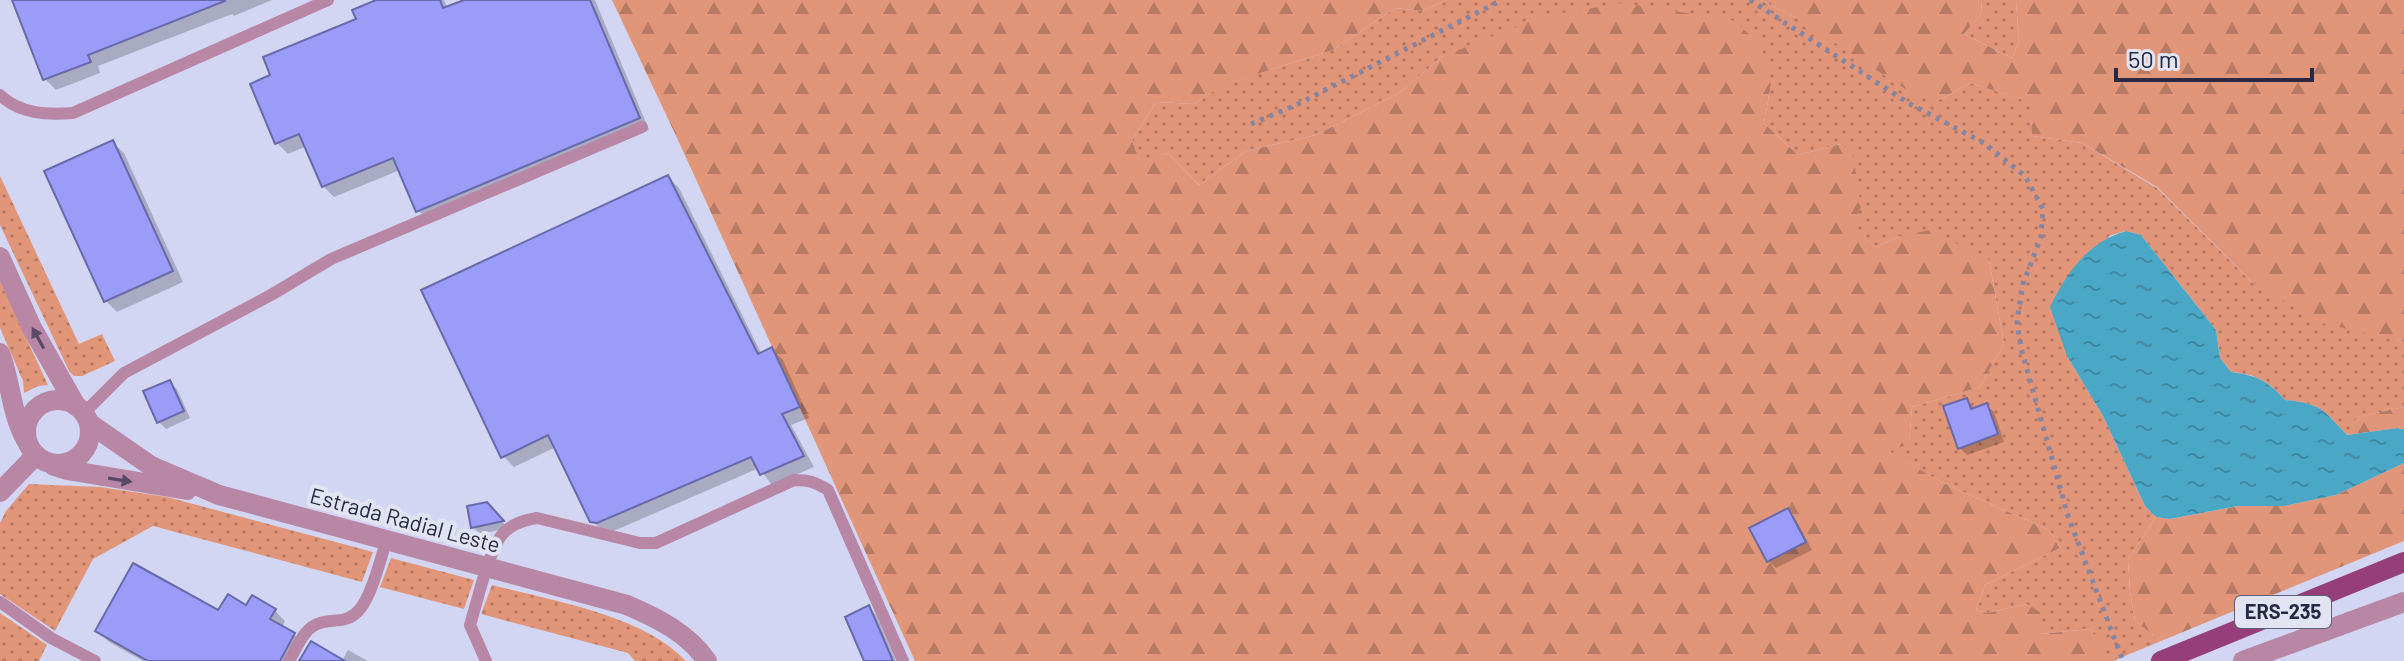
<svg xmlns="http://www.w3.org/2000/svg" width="2404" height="661" font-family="Barlow,sans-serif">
  <defs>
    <pattern id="grass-dots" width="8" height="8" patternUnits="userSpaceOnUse" patternTransform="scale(2)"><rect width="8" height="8" fill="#e29679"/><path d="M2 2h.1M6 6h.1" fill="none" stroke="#b77a65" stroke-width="1.8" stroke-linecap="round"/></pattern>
    <pattern id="forest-firs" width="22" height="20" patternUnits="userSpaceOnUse" patternTransform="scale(2)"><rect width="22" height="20" fill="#e29679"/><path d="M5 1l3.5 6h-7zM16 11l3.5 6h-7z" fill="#b77a65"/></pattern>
    <pattern id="water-ripples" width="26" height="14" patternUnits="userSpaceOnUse" patternTransform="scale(2)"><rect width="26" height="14" fill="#4aa8c6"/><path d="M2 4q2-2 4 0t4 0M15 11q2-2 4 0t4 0" fill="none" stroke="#3e89a2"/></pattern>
  </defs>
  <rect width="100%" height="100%" fill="#d3d6f3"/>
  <g fill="url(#grass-dots)">
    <path d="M 1446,0 L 1761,0 L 1797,18 L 1937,101 L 1970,83 L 2031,102 L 2032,136 L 2082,143 L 2157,188 L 2254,284 L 2399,341 L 2404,338 L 2404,407 L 2358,417 L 2347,435 C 2322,409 2322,404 2285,400 C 2267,380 2258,375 2231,372 L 2220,358 L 2216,330 L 2141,235 L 2125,231 L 2109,236 L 2067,356 L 2103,416 L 2145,506 L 2156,517 L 2128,559 L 2130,592 L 2135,621 L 2161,641 L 2113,661 L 2103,661 L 2103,640 L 2090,629 L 2040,634 L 2027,604 L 1987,613 L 1976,610 L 1985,585 L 2060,548 L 2049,530 L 1941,482 L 1888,451 L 1909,443 L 1912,407 L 1980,387 L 2004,344 L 1989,260 L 1900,236 L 1876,247 L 1849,227 L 1841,144 L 1798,155 L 1764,123 L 1771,85 L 1443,56 L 1399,93 L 1316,135 L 1246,151 L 1199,185 L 1168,153 L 1139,161 L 1132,140 L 1156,102 L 1194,104 L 1224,84 L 1333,50 L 1395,8 L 1422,11 Z"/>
    <path d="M 1981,0 L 2016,0 L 2019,42 L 2012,58 L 1964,34 L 1982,13 Z"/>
    <path d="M 0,176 L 79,344 L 102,334 L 115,361 L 82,376 L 74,376 L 69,371 L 0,225 Z"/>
    <path d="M 0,281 L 48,385 L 38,386 L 24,393 L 23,381 L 0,328 Z"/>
    <path d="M 29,484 L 100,487 L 167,497 L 373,552 L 362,582 L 153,526 L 93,559 L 55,631 L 0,594 L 0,523 L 6,511 Z"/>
    <path d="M 391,558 L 474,580 L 464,609 L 380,587 Z"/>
    <path d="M 492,585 C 553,601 643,615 686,661 L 635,661 L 628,653 L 481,614 Z"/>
    <path d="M 0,613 L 47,645 L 39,661 L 0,661 Z"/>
  </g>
  <g fill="url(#forest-firs)">
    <path d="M 612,0 L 1446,0 L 1422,11 L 1395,8 L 1333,50 L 1225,84 L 1194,104 L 1156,102 L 1132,140 L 1139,160 L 1168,153 L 1199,185 L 1246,151 L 1316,135 L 1399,93 L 1443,56 L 1542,17 L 1622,3 L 1732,20 L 1760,43 L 1771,85 L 1764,123 L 1798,155 L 1841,144 L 1853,154 L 1861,207 L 1850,227 L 1876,247 L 1900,236 L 1930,230 L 1989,260 L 2004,344 L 1980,387 L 1912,407 L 1909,444 L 1889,451 L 1941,482 L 2049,530 L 2060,548 L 1985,585 L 1976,610 L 1987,613 L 2027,604 L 2040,612 L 2040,634 L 2090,629 L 2104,640 L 2103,661 L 915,661 L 678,140 Z"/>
    <path d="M 1761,0 L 1981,0 L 1982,13 L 1964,34 L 2012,58 L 2019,42 L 2016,0 L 2404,0 L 2404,338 L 2399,341 L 2322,323 L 2254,284 L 2157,187 L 2082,143 L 2032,136 L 2030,102 L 1970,83 L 1937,101 L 1913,94 L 1797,18 Z"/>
    <path d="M 2404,407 L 2404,430 L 2398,428 L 2347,435 L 2357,417 Z"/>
    <path d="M 2404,463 L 2404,541 L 2161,641 L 2135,621 L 2130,592 L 2128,559 L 2156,517 L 2171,519 L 2238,506 L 2284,506 L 2336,495 Z"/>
  </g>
  <path fill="url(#water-ripples)" d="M 2126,231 L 2141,235 L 2216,330 L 2220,358 L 2231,372 C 2258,376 2267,380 2285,400 C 2322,404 2322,409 2347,435 L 2398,428 L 2404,430 L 2404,463 L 2336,495 L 2284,506 L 2238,506 L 2170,519 L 2156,517 L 2145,506 L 2103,416 L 2067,356 L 2050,307 C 2067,272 2088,242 2126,231 Z"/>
  <g fill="#0003">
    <path d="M 14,0 L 272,0 L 234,16 L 232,14 L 98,66 L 100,73 L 56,90 L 45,79 Z"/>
    <path d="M 381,0 L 444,0 L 448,9 L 469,0 L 595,0 L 649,130 L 429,221 L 418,210 L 400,170 L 334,197 L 323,186 L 307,146 L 288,154 L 277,143 L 273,76 L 359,20 Z"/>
    <path d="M 113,143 L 124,153 L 183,282 L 117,312 L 106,301 Z"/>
    <path d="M 668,177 L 679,188 L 762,355 L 772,350 L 783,360 L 809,418 L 791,425 L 814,467 L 772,485 L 759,468 L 609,533 L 603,532 L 592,520 L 556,447 L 514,467 L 503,456 Z"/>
    <path d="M 169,382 L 177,389 L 190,418 L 166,429 L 159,422 Z"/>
    <path d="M 1967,400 L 1975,409 L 1986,405 L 1994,412 L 2004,442 L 1967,455 L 1960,448 Z"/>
    <path d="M 1788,511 L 1795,518 L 1812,550 L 1776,568 L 1769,561 Z"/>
    <path d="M 494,512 L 508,528 L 480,534 L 473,527 Z"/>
    <path d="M 247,607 L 274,610 L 285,621 L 282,628 L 294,634 L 304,645 L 296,661 L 143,661 L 109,642 L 98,631 Z"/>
    <path d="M 868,608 L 876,615 L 896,661 L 867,661 Z"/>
    <path d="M 311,644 L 343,659 L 348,650 L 368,661 L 302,661 Z"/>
  </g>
  <g fill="#9a9cf7" stroke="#6769aa" stroke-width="2">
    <path d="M 12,0 L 224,0 L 225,1 L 88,55 L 91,62 L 43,80 Z"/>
    <path d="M 376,0 L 440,0 L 443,8 L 464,0 L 590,0 L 640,118 L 416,212 L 393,158 L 322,187 L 299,134 L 275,144 L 250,84 L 270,75 L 263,57 L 356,19 L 352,10 Z"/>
    <path d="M 113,140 L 173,271 L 104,302 L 44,171 Z"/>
    <path d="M 668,175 L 758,354 L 772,347 L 800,407 L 782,414 L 804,456 L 760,475 L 751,457 L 597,523 L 590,522 L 548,435 L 501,458 L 421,290 Z"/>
    <path d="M 170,380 L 184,411 L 157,423 L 143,391 Z"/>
    <path d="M 1967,398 L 1971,409 L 1987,403 L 1998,434 L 1958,449 L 1943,406 Z"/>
    <path d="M 487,502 L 504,521 L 471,528 L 467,506 Z"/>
    <path d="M 1788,508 L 1806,542 L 1767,562 L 1749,528 Z"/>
    <path d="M 133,563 L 218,610 L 228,594 L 246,605 L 252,595 L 276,609 L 270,619 L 295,633 L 280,661 L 148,661 L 95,631 Z"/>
    <path d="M 869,605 L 893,661 L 864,661 L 845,617 Z"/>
    <path d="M 311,641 L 345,661 L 299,661 Z"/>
  </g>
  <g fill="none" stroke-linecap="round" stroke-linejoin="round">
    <g stroke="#8385a2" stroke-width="5" stroke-dasharray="4 6" stroke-linecap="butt">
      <path d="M 1750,0 L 1910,104 L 1984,143 L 2025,176 L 2043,209 L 2041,237 L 2023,284 L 2017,321 L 2021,348 L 2068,516 L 2123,661"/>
      <path d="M 1251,124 L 1294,106 L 1502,0"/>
    </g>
    <g stroke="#b887a6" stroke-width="12">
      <path d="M 0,95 C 20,114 47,115 73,113 L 328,0"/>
      <path d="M 84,413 L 124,373 L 271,295 L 331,259 L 642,127"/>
      <path d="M 0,602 L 51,638 L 95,661"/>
      <path d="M 289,661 C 297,648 304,627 320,623 C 332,619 344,623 355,614 C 371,602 380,559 387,539"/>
      <path d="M 486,661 L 470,625 C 478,599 486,561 499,539 C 506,526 523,520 537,518 L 640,543 L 656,543 L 794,480 C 808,480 816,482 828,490 L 903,661"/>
    </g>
    <g stroke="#b887a6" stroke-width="20">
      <path d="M 0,492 L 36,455"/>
      <path d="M 2243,661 L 2404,602"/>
    </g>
    <g stroke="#b887a6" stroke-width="20">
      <path d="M 0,257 L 32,328 L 76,406"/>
      <path d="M 0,353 C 11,382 11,414 26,440"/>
      <circle cx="58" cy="432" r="32"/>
      <path d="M 89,423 L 151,466 L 219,495 L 627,605 C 657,618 688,633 707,661"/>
      <path d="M 54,466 L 67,470 L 187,490"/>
    </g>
    <path stroke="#963e7a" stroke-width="20" d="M 2161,661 L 2404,562"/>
  </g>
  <defs><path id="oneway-solid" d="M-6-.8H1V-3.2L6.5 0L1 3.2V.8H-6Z" transform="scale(2)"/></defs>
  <g fill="#5a4966">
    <use href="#oneway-solid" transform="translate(38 338) rotate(-119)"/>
    <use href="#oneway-solid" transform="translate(120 480) rotate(9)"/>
  </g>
  <g text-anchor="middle" stroke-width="8" stroke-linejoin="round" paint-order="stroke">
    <rect fill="#e3e4f3" stroke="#5f6078" stroke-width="2" x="2235" y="596" width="96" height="32" rx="6"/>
    <g font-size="20" font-weight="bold" fill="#272844">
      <text x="2283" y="619">ERS-235</text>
    </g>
    <g font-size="22" fill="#272844" stroke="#e3e4f3">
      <text transform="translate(405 520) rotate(15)" y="8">Estrada Radial Leste</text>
    </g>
  </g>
  <path d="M2116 68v12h196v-12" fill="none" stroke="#272844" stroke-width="4"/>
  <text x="2128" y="68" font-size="24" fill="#272844" stroke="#e3e4f3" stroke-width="6" paint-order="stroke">50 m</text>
</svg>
